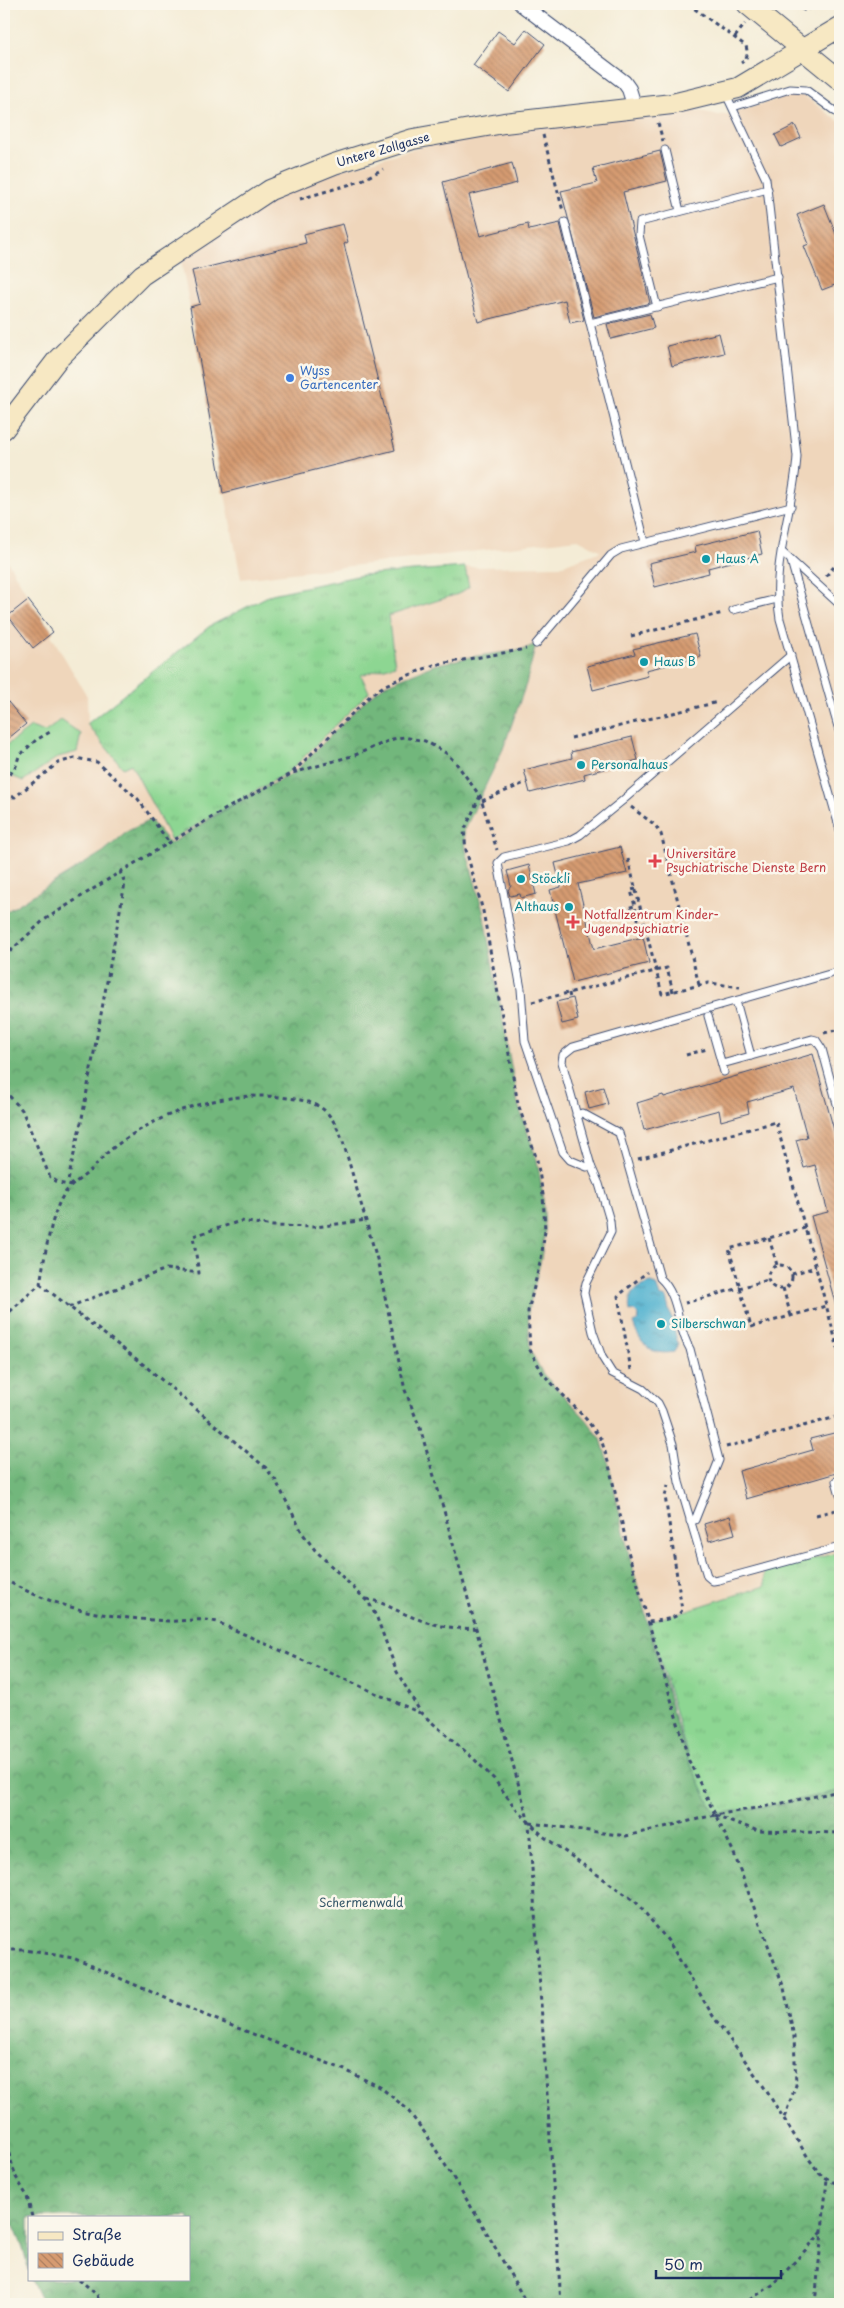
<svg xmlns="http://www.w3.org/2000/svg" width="844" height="2308" font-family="'Playpen Sans',sans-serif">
  <defs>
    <pattern id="grass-tufts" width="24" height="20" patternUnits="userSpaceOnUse" patternTransform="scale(1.25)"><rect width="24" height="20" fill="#8dd692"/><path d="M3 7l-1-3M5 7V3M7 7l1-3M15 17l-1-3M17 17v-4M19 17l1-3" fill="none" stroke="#79b880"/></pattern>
    <pattern id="forest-crowns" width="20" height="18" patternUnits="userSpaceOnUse" patternTransform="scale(1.25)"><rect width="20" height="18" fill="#72b77c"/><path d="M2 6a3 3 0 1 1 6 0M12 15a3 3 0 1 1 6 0" fill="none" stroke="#5d9569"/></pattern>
    <pattern id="water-ripples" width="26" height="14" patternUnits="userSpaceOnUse" patternTransform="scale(1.25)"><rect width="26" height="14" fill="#50b1cf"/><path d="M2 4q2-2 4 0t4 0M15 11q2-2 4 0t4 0" fill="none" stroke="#4290ab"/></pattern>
    <pattern id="building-back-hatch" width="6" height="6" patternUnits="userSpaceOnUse" patternTransform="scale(1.25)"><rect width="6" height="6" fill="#d69b71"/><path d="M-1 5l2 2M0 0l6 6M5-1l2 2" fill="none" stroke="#ad7f60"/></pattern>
  </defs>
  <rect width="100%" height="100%" fill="#fbf7ec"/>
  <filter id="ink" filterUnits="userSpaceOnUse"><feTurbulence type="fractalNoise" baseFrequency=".02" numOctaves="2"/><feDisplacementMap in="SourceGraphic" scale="10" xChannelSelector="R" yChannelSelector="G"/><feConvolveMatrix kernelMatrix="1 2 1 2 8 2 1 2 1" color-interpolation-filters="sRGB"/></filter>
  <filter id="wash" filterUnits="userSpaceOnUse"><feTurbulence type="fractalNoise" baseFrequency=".0096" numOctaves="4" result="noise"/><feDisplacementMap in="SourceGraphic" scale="20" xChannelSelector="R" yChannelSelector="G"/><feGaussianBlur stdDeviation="1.12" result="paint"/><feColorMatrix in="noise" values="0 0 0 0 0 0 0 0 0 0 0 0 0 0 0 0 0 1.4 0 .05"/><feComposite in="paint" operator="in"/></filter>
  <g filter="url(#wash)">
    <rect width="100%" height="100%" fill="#f4ecd6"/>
    <path fill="#efd6bb" d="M 793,94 L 805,96 L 840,122 L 840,1552 L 764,1572 L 765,1586 L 649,1622 L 629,1555 L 609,1465 L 601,1439 L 586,1419 L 543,1374 L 530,1350 L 528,1311 L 541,1259 L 545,1231 L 543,1195 L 537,1160 L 518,1104 L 483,911 L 466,850 L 464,831 L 490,779 L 526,684 L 536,645 L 522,650 L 455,660 L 417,671 L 385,685 L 370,696 L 293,773 L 231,806 L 170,844 L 149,820 L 115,841 L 103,852 L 4,913 L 4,555 L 87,696 L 88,724 L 210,626 L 272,594 L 362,575 L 465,567 L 560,566 L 601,551 L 578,539 L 241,579 L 179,250 L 270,190 L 504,123 L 507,135 L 516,122 L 672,105 L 718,115 L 731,114 Z"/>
    <g fill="url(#grass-tufts)" stroke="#548278">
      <path d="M 465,567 L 469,587 L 458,594 L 388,616 L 395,665 L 361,675 L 369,692 L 290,771 L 171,840 L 131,764 L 123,768 L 87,724 L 210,626 L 272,594 L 362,575 Z"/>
      <path d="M 840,1552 L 840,1791 L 768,1806 L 715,1815 L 689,1761 L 649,1622 L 765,1586 L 764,1572 Z"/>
    </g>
    <path fill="url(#forest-crowns)" stroke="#46736d" d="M 536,644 L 526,684 L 503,749 L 464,831 L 466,850 L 483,911 L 518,1104 L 537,1160 L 543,1195 L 545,1231 L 541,1259 L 528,1311 L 530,1350 L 543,1374 L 586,1419 L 601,1439 L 609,1465 L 629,1555 L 675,1720 L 689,1761 L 715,1814 L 768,1806 L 840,1791 L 840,2304 L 43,2304 L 31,2279 L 189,2279 L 189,2217 L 29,2217 L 29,2271 L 22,2245 L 4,2203 L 4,913 L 103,852 L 128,831 L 150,820 L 170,844 L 231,806 L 293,773 L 370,696 L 385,685 L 434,665 L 470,657 L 522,650 Z"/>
    <path fill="#8dd692" stroke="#548278" d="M 61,720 L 81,734 L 77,752 L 58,757 L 23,781 L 5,773 L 4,747 L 31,727 L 45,732 Z"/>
    <path fill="url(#water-ripples)" stroke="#367096" d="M 652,1283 L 656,1285 L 660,1296 L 666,1298 L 678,1344 L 674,1352 C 651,1356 640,1345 633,1323 L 638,1321 L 639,1316 L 634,1311 L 630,1312 C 627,1295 635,1286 652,1283 Z"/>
    <g id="blocks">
      <g fill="url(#building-back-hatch)">
        <path d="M 526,29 L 545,44 L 509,92 L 473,65 L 498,31 L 515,43 Z"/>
        <path d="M 795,125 L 801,138 L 781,147 L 775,135 Z"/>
        <path d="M 660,151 L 667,181 L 623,192 L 650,303 L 594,317 L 561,191 L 597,183 L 593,168 Z"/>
        <path d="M 512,163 L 517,183 L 469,195 L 480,236 L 528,224 L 529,230 L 560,223 L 584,320 L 570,323 L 565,300 L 478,322 L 443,182 Z"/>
        <path d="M 824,204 L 840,244 L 840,283 L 822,290 L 804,246 L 809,244 L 797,215 Z"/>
        <path d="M 343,224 L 348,242 L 344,244 L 395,450 L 223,493 L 190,307 L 200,304 L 192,271 L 306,243 L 304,234 Z"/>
        <path d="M 650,314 L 654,328 L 611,339 L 607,324 Z"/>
        <path d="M 719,333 L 724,353 L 672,366 L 667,346 Z"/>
        <path d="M 757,531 L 762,554 L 708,568 L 709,573 L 655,587 L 649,563 L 696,552 L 695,546 Z"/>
        <path d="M 28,600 L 53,632 L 33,648 L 8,616 Z"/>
        <path d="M 695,634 L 701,657 L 646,670 L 648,676 L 593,690 L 587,666 L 635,654 L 633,649 Z"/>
        <path d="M 4,697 L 26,724 L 4,742 Z"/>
        <path d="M 632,737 L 638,760 L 584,774 L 585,779 L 530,793 L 524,770 L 572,758 L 571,752 Z"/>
        <path d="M 620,847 L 627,873 L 578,884 L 594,949 L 643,937 L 649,963 L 573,982 L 550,890 L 561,887 L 555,863 Z"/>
        <path d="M 529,865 L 536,894 L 521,898 L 520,894 L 510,896 L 508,890 L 511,886 L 507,871 Z"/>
        <path d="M 573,998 L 578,1020 L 562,1024 L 556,1002 Z"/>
        <path d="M 813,1054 L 840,1152 L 840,1305 L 836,1306 L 811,1216 L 828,1212 L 815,1165 L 804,1168 L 796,1140 L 807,1137 L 794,1089 L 747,1102 L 749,1113 L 721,1121 L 719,1110 L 644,1130 L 637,1103 L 663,1095 L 664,1097 Z"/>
        <path d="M 603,1087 L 608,1104 L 589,1109 L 585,1092 Z"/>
        <path d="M 838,1432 L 840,1441 L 840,1472 L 746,1499 L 739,1471 L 813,1450 L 810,1439 Z"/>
        <path d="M 730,1516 L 735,1534 L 709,1541 L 704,1524 Z"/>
      </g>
    </g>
  </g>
  <g filter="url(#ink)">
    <use href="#blocks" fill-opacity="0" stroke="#3c4b70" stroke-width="1"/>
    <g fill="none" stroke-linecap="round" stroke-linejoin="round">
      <g stroke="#3c4b70" stroke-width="9">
        <g id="lane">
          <path d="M 725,92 L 766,179 L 797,456 C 794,510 770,564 780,619 L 840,830"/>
          <path d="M 733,107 L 790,89 L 806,90 L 840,115"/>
          <path d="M 665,150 L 680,211"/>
          <path d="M 565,222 L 590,323"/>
          <path d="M 657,307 L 639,235 L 640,222 L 768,189"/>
          <path d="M 645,542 L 590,323 L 778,277"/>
          <path d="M 782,552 L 840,605"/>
          <path d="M 791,561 L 840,734"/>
          <path d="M 733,610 L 777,599"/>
          <path d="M 536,644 L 611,555 L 621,549 L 791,506"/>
          <path d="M 840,971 L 573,1047 L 563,1055 L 562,1062 L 591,1166 L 599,1184 L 610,1221 L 611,1232 L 586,1283 L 584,1293 L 593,1332 L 602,1357 L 612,1373 L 643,1389 L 658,1403 L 662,1411 L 673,1444 L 679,1482 L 707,1576 L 713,1581 L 719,1580 L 840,1547"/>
          <path d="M 736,1001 L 751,1056"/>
          <path d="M 708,1016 L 724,1072"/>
          <path d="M 722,1064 L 812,1039 L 816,1040 L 822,1049 L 840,1115"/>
          <path d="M 576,1115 L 582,1113 L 619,1133 L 660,1278 C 680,1296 676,1326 690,1349 L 719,1460 L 695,1520 L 690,1521"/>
          <path d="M 591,1166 L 587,1167 L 570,1160 L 563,1152 L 525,1041 L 521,989 L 498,863 L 504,857 L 569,841 L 580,835 L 622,801 L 791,655"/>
          <path d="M 836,1481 L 840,1495"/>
        </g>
      </g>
      <g stroke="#3c4b70" stroke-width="16">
        <path id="street" d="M 521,4 L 624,82 L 629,89 L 635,108"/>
      </g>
      <g stroke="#3c4b70" stroke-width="22">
        <g id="secondary">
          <path d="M 747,4 L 840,80"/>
          <path d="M 4,429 L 57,360 L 142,275 L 270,190 L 334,164 L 413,139 L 504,123 L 672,104 L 738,88 L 840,27"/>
        </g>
      </g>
      <g stroke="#3c4b70" stroke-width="3" stroke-dasharray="4 4" stroke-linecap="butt">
        <path d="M 688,4 L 746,46 C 748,54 748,58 741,63"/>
        <path d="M 794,4 L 804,10 L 829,4"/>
        <path d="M 735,37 L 745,24"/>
        <path d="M 658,123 L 663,141"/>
        <path d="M 543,135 L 563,211"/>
        <path d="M 300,199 L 358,182 L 383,169"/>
        <path d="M 826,576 L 840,560"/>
        <path d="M 631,636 L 723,613"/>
        <path d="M 571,738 L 718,702"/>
        <path d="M 293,772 L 370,696 L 385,685 L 434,665 L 526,649"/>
        <path d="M 4,778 L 4,790"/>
        <path d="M 5,781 L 16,766 L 19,756 L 36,740 L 50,732"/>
        <path d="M 4,796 L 15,797 L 58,763 L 75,758 L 97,762 L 138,799 L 170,844"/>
        <path d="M 480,796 L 464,831 L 466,850 L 483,911 L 518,1104 L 537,1160 L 543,1195 L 545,1231 L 541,1259 L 528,1311 L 530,1350 L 543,1374 L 586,1419 L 601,1439 L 609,1465 L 629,1555 L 689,1761 L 733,1851 L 784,1988 L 794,2037 L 796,2085 L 784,2118"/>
        <path d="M 482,801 L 527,782"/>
        <path d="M 631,807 L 655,825 L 661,834 L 699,985"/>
        <path d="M 628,859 L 662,994 L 709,983 L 740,987"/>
        <path d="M 636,889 L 631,890 L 638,919 L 643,918"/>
        <path d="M 591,917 L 635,906"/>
        <path d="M 4,957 L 44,920 L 120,872 L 231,806 L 293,773 L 355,755 L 393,739 L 404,737 L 425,741 L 446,753 L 456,763 L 480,796 L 497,850"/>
        <path d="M 569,993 L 570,999"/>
        <path d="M 532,1002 L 667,968 L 673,992"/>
        <path d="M 824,1033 L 840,1029"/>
        <path d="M 686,1055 L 707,1049"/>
        <path d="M 4,1090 L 22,1110 L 50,1177 L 59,1183 L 72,1186"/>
        <path d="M 638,1159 L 776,1122 L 840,1356"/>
        <path d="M 73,1186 L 68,1181 L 82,1118 L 125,883 L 120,872"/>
        <path d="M 805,1228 L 729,1249 L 751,1327 L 826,1306"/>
        <path d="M 769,1238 L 777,1265"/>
        <circle cx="780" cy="1277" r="12"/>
        <path d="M 792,1274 L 816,1267"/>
        <path d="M 40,1284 L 144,1365 L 266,1468 L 276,1481 L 303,1534 L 315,1550 L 369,1603 L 377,1618 L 397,1672 L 421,1713 L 473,1758 L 494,1779 L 517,1810 L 543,1836 L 636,1902 L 669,1942 L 713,2016 L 764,2087 L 809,2159 L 820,2174 L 833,2182 L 840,2184"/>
        <path d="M 783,1288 L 791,1316"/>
        <path d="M 685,1303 L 768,1280"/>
        <path d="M 69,1307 L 166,1269 L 199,1273 L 193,1236 L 241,1221 L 273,1226 L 316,1227 L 366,1220"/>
        <path d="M 4,1317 L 40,1284 C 44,1261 51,1211 65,1193 C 72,1184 83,1177 91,1170 C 98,1163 105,1154 113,1148 C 159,1112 221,1091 280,1097 C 295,1099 308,1100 320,1107 C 331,1114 337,1127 342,1138 L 377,1259 L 405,1390 L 420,1428 L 443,1507 L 529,1823 L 561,2304"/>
        <path d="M 631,1370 L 618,1296 L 647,1272"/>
        <path d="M 726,1447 L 840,1416"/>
        <path d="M 816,1515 L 840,1509"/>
        <path d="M 4,1579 C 55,1609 109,1618 168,1621 C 185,1622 200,1617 217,1622 L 420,1713"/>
        <path d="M 366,1599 C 381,1601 391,1608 405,1614 C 428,1624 452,1630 477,1628"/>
        <path d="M 649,1622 C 659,1620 677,1620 682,1610 L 665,1496 L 668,1485"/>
        <path d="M 715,1815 L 758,1831 L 840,1833"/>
        <path d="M 530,1823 L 626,1836 L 715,1815 L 768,1806 L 840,1791"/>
        <path d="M 4,1950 L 25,1950 L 73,1958 L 207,2016 L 345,2070 L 380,2087 L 406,2108 L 428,2137 L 483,2226 L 527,2304"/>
        <path d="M 4,2138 L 16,2177 L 27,2196 L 32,2217"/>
        <path d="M 79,2279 L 97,2295 L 100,2304"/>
        <path d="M 743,2304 L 774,2284 L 823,2231"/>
        <path d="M 815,2304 L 827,2179"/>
      </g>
      <use href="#lane" stroke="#fff" stroke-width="7"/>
      <use href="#street" stroke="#fff" stroke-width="14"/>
      <use href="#secondary" stroke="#f7e8c3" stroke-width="20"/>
    </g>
  </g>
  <circle fill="#3f7fe0" stroke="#fbf7ec" stroke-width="2" cx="290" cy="378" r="5"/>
  <g fill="#0f9aa8" stroke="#fbf7ec" stroke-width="2">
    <circle cx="706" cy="559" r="5"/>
    <circle cx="644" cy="662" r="5"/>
    <circle cx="581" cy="765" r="5"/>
    <circle cx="521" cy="879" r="5"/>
    <circle cx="569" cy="907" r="5"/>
    <circle cx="661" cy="1324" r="5"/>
  </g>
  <g fill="#e0444e" stroke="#fbf7ec" stroke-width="2">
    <path d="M652.5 853.5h5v5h5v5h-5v5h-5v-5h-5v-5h5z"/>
    <path d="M570.5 914.5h5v5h5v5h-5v5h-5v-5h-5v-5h5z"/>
  </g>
  <g text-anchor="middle" stroke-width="5" stroke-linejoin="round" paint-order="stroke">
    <g font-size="12" fill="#1b2f5e" stroke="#fbf7ec">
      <text transform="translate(383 150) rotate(-16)" y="4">Untere Zollgasse</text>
    </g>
    <g font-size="12" fill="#366cbe" stroke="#fbf7ec" text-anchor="start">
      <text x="300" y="375">Wyss<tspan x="300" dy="14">Gartencenter</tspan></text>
    </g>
    <g font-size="12" fill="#0d838f" stroke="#fbf7ec" text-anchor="start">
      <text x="716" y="563">Haus A</text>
      <text x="654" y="666">Haus B</text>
      <text x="591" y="769">Personalhaus</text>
      <text x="531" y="883">Stöckli</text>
      <text x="559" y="911" text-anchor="end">Althaus</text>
      <text x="671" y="1328">Silberschwan</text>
    </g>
    <g font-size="12" fill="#be3a42" stroke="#fbf7ec" text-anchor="start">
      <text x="666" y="858">Universitäre<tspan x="666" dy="14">Psychiatrische Dienste Bern</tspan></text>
      <text x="584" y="919">Notfallzentrum Kinder-<tspan x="584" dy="14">Jugendpsychiatrie</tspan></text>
    </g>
    <g font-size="12" fill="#38596b" stroke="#fbf7ec">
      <text x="361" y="1907">Schermenwald</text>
    </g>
  </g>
  <rect width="844" height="2308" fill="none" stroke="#fbf7ec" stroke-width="20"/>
  <rect x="28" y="2216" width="162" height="65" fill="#fbf7ec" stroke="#a1a7b3"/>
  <rect x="38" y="2232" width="25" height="8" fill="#f7e8c3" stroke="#a1a7b3"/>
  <text x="72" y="2240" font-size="15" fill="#1b2f5e">Straße</text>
  <rect x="38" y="2253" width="25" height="15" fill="url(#building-back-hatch)" stroke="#a1a7b3"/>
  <text x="72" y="2266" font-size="15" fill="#1b2f5e">Gebäude</text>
  <path d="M656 2270v8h125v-8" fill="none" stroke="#1b2f5e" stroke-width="2.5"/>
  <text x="664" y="2270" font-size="15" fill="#1b2f5e" stroke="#fbf7ec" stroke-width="4" paint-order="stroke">50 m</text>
</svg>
